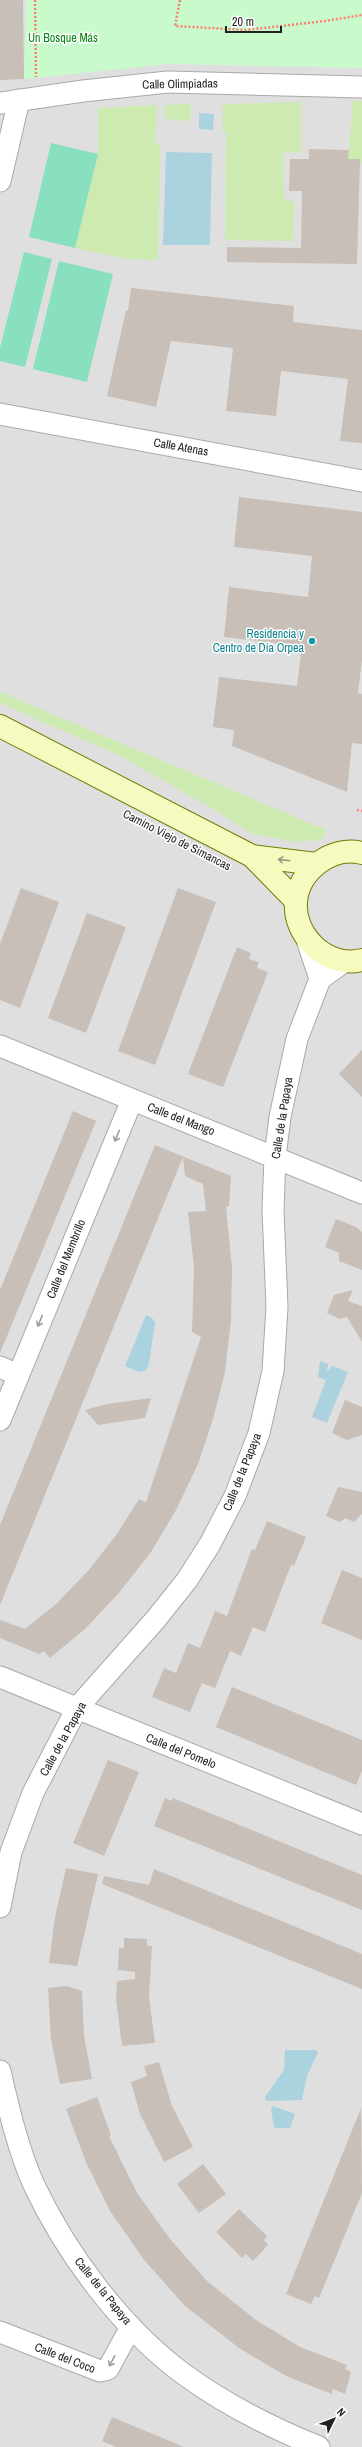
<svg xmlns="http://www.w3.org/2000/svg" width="362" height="2447" font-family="'Archivo Narrow',sans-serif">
  <rect width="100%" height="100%" fill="#f2efe9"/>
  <rect fill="#e0dfdf" x="0" y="0" width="362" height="2447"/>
  <g fill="#cdebb0">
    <path d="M 353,101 L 362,101 L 362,164 L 348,159 Z"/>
    <path d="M 301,102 L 301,152 L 283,153 L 284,201 L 294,201 L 293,241 L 225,240 L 226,132 L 222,131 L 223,104 Z"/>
    <path d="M 191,104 L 190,121 L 165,119 L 165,105 Z"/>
    <path d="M 157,105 L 155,143 L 160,144 L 158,260 L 126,259 L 75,248 L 98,154 L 98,108 Z"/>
    <path d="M 0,692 L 326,830 L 322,840 L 294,842 L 250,833 L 217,811 L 116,754 L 0,703 Z"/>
  </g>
  <path fill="#c8facc" d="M 26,0 L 362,0 L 362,68 L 170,64 L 24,79 Z"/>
  <g fill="#88e0be">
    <path d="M 51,143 L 98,154 L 75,248 L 29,237 Z"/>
    <path d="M 24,252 L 52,259 L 25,367 L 0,361 L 0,348 Z"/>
    <path d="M 59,261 L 113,274 L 87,382 L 33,369 Z"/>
  </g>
  <g fill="#aad3df">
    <path d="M 199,113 L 214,114 L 213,130 L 199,129 Z"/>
    <path d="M 166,152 L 212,153 L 210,245 L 163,245 Z"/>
    <path d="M 146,1315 L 152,1318 L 155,1323 L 149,1364 L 145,1371 L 139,1372 L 125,1366 Z"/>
    <path d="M 320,1361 L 328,1364 L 327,1372 L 332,1366 L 348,1372 L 327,1423 L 312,1417 L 326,1380 L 318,1377 Z"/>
    <path d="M 285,2050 L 316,2050 L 318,2052 L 307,2076 L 302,2100 L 266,2101 L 265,2097 L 284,2070 Z"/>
    <path d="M 273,2106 L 295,2114 L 290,2128 L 274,2128 L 271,2108 Z"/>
  </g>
  <g fill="#c7bfb8">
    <path d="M 0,0 L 23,0 L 24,79 L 0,80 Z"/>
    <path d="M 309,149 L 349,150 L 348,159 L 360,159 L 357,264 L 227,262 L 227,247 L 301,248 L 302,191 L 289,191 L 290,159 L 309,159 Z"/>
    <path d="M 131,288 L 294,306 L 293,322 L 362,330 L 362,443 L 340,441 L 348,379 L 281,371 L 276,416 L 226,411 L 233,348 L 171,341 L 156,407 L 107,396 L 126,310 L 128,311 Z"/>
    <path d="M 239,497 L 362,512 L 362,659 L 358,693 L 362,694 L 362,744 L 352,743 L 347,792 L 232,746 L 234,730 L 213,727 L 219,677 L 297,686 L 302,646 L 224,637 L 229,587 L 308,597 L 312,556 L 234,547 Z"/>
    <path d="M 21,888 L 59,902 L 20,1008 L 0,1000 L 0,944 Z"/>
    <path d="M 178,888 L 216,902 L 155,1065 L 118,1051 Z"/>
    <path d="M 87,913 L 126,927 L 86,1033 L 48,1018 Z"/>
    <path d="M 237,947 L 251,953 L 249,959 L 259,962 L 257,968 L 268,972 L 223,1087 L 188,1074 Z"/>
    <path d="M 362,1050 L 362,1097 L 339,1074 Z"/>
    <path d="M 73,1111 L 96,1121 L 0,1353 L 0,1290 Z"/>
    <path d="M 155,1145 L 204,1165 L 231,1176 L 229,1206 L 226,1207 L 232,1268 L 231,1320 L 225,1372 L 213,1419 L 198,1464 L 176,1510 L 151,1552 L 118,1594 L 85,1629 L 50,1658 L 44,1651 L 39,1654 L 0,1638 L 0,1620 L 25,1629 L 56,1604 L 88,1571 L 117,1534 L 139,1499 L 146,1502 L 201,1337 L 192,1332 L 194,1268 L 188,1212 L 206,1211 L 203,1184 L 185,1176 L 183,1157 L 0,1605 L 0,1525 Z"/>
    <path d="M 336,1219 L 356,1227 L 362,1232 L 362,1270 L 339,1261 L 339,1253 L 325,1247 Z"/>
    <path d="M 353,1290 L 348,1301 L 362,1306 L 362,1342 L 347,1317 L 340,1319 L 327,1313 L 334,1295 Z"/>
    <path d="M 151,1398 L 145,1418 L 98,1425 L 85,1410 L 107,1404 Z"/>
    <path d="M 345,1400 L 362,1407 L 362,1435 L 347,1440 L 332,1433 Z"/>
    <path d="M 338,1487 L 362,1492 L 362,1514 L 354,1522 L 345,1518 L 340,1522 L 326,1516 Z"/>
    <path d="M 267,1521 L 306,1537 L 294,1566 L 291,1565 L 265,1632 L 253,1627 L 241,1656 L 230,1651 L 215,1688 L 202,1683 L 190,1712 L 152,1697 L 164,1668 L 176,1673 L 188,1643 L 200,1648 L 215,1611 L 227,1616 L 252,1549 L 255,1550 Z"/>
    <path d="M 342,1570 L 362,1578 L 362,1640 L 321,1623 Z"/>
    <path d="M 232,1687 L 362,1740 L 362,1771 L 356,1785 L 216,1727 Z"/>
    <path d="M 108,1760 L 139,1772 L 104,1856 L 73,1843 Z"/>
    <path d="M 165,1798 L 171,1801 L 173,1798 L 362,1875 L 362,1910 L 154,1826 Z"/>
    <path d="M 66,1868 L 98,1874 L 77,1966 L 49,1963 L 55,1917 Z"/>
    <path d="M 154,1869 L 362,1954 L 362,1989 L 102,1884 L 104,1876 L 149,1885 Z"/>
    <path d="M 124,1938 L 147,1939 L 147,1946 L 152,1946 L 149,1997 L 155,2043 L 122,2046 L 116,1999 L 117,1981 L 135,1979 L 135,1972 L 118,1970 L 119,1948 L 124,1948 Z"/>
    <path d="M 67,1986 L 82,1991 L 84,2036 L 92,2079 L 60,2084 L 51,2039 L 48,1988 Z"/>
    <path d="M 159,2062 L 172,2106 L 193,2147 L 164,2162 L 140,2114 L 131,2082 L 147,2076 L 144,2066 Z"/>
    <path d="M 97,2097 L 111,2135 L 109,2136 L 137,2193 L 170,2239 L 207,2281 L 256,2320 L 300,2347 L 347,2365 L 345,2369 L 351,2372 L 345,2394 L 333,2389 L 332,2394 L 286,2376 L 239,2348 L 185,2306 L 145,2261 L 110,2211 L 86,2162 L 66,2109 Z"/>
    <path d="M 361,2108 L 362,2193 L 319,2298 L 315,2296 L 311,2304 L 286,2294 Z"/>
    <path d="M 203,2164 L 226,2194 L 199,2213 L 177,2184 Z"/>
    <path d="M 239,2209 L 267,2236 L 264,2240 L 268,2245 L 253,2261 L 246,2254 L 242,2258 L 216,2232 Z"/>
    <path d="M 112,2417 L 184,2447 L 116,2447 L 102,2441 Z"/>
  </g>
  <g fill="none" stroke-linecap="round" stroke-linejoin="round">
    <g stroke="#a9a9a9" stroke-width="23">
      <g id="street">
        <path d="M 0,103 L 83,91 L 168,82 L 362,87"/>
        <path d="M 0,181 L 19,100"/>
        <path d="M 0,414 L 362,481"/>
        <path d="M 307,940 L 320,979"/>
        <path d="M 0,1046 L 362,1193"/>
        <path d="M 0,1367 L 18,1375"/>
        <path d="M 0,1420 L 132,1100"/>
        <path d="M 0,1677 L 362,1824"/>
        <path d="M 0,1907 L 11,1852 L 33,1793 L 77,1708 L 156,1619 L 187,1580 L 210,1544 L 235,1496 L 259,1433 L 273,1371 L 277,1307 L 273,1210 L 275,1157 L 280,1117 L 297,1039 L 320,979 L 345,961"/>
        <path d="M 0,2071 C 8,2106 19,2153 34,2185 C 67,2255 122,2329 185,2375 C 226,2405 272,2428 319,2447"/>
        <path d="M 0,2332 L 100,2371 L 108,2369 L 131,2327"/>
      </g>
    </g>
    <g stroke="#707d05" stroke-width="24">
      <g id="secondary">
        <path d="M 0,726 L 252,856 L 296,901"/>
        <path d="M 362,853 C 332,845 298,871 296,902 C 293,936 328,969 362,960"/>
        <path d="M 252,856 L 316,864"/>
      </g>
    </g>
    <g stroke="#fa8072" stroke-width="2.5" stroke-dasharray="2 2" stroke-linecap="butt">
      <path d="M 35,0 L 36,77"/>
      <path d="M 180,0 L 175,26 L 246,30 L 325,21 L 362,15"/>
      <path d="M 357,810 L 362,811"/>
    </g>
    <use href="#street" stroke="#fff" stroke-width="21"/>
    <use href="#secondary" stroke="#f7fabf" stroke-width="22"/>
  </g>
  <defs><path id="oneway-shaft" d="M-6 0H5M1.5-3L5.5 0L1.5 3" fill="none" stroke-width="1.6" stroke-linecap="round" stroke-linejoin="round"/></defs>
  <use stroke="#979978" href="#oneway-shaft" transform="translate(284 860) rotate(-173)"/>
  <g stroke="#9c9c9c">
    <use href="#oneway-shaft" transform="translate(117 1136) rotate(112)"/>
    <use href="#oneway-shaft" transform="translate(40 1321) rotate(112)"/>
    <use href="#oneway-shaft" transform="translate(112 2361) rotate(118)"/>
  </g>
  <circle fill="#0f9aa8" stroke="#fff" stroke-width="1.5" cx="312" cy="641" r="4"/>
  <g text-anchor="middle" stroke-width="3" stroke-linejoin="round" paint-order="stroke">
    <g font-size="12" fill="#0c8416" stroke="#fff">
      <text x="63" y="42">Un Bosque Más</text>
    </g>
    <g font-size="12" fill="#222" stroke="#fff">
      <text transform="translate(180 84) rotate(-1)" y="4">Calle Olimpiadas</text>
      <text transform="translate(181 447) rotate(10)" y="4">Calle Atenas</text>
      <text transform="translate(177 840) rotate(27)" y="4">Camino Viejo de Simancas</text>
      <text transform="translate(282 1118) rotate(-81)" y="4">Calle de la Papaya</text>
      <text transform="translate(181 1119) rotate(21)" y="4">Calle del Mango</text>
      <text transform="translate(66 1259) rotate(-68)" y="4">Calle del Membrillo</text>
      <text transform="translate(242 1472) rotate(-68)" y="4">Calle de la Papaya</text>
      <text transform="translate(63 1739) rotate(-61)" y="4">Calle de la Papaya</text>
      <text transform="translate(181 1751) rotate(22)" y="4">Calle del Pomelo</text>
      <text transform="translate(103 2291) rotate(51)" y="4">Calle de la Papaya</text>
      <text transform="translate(65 2358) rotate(21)" y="4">Calle del Coco</text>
    </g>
    <g font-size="12" fill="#0d838f" stroke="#fff" text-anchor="end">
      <text x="304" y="638">Residencia y<tspan x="304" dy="14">Centro de Día Orpea</tspan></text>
    </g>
  </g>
  <g transform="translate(334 2419) rotate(47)" stroke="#ffffff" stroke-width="3" paint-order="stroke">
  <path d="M0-3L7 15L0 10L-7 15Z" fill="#222222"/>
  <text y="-6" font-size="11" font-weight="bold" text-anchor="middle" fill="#222222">N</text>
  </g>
  <path d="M226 26v6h55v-6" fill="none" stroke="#222222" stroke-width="2"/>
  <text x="232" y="26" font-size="12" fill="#222222" stroke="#ffffff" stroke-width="3" paint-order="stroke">20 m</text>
</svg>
